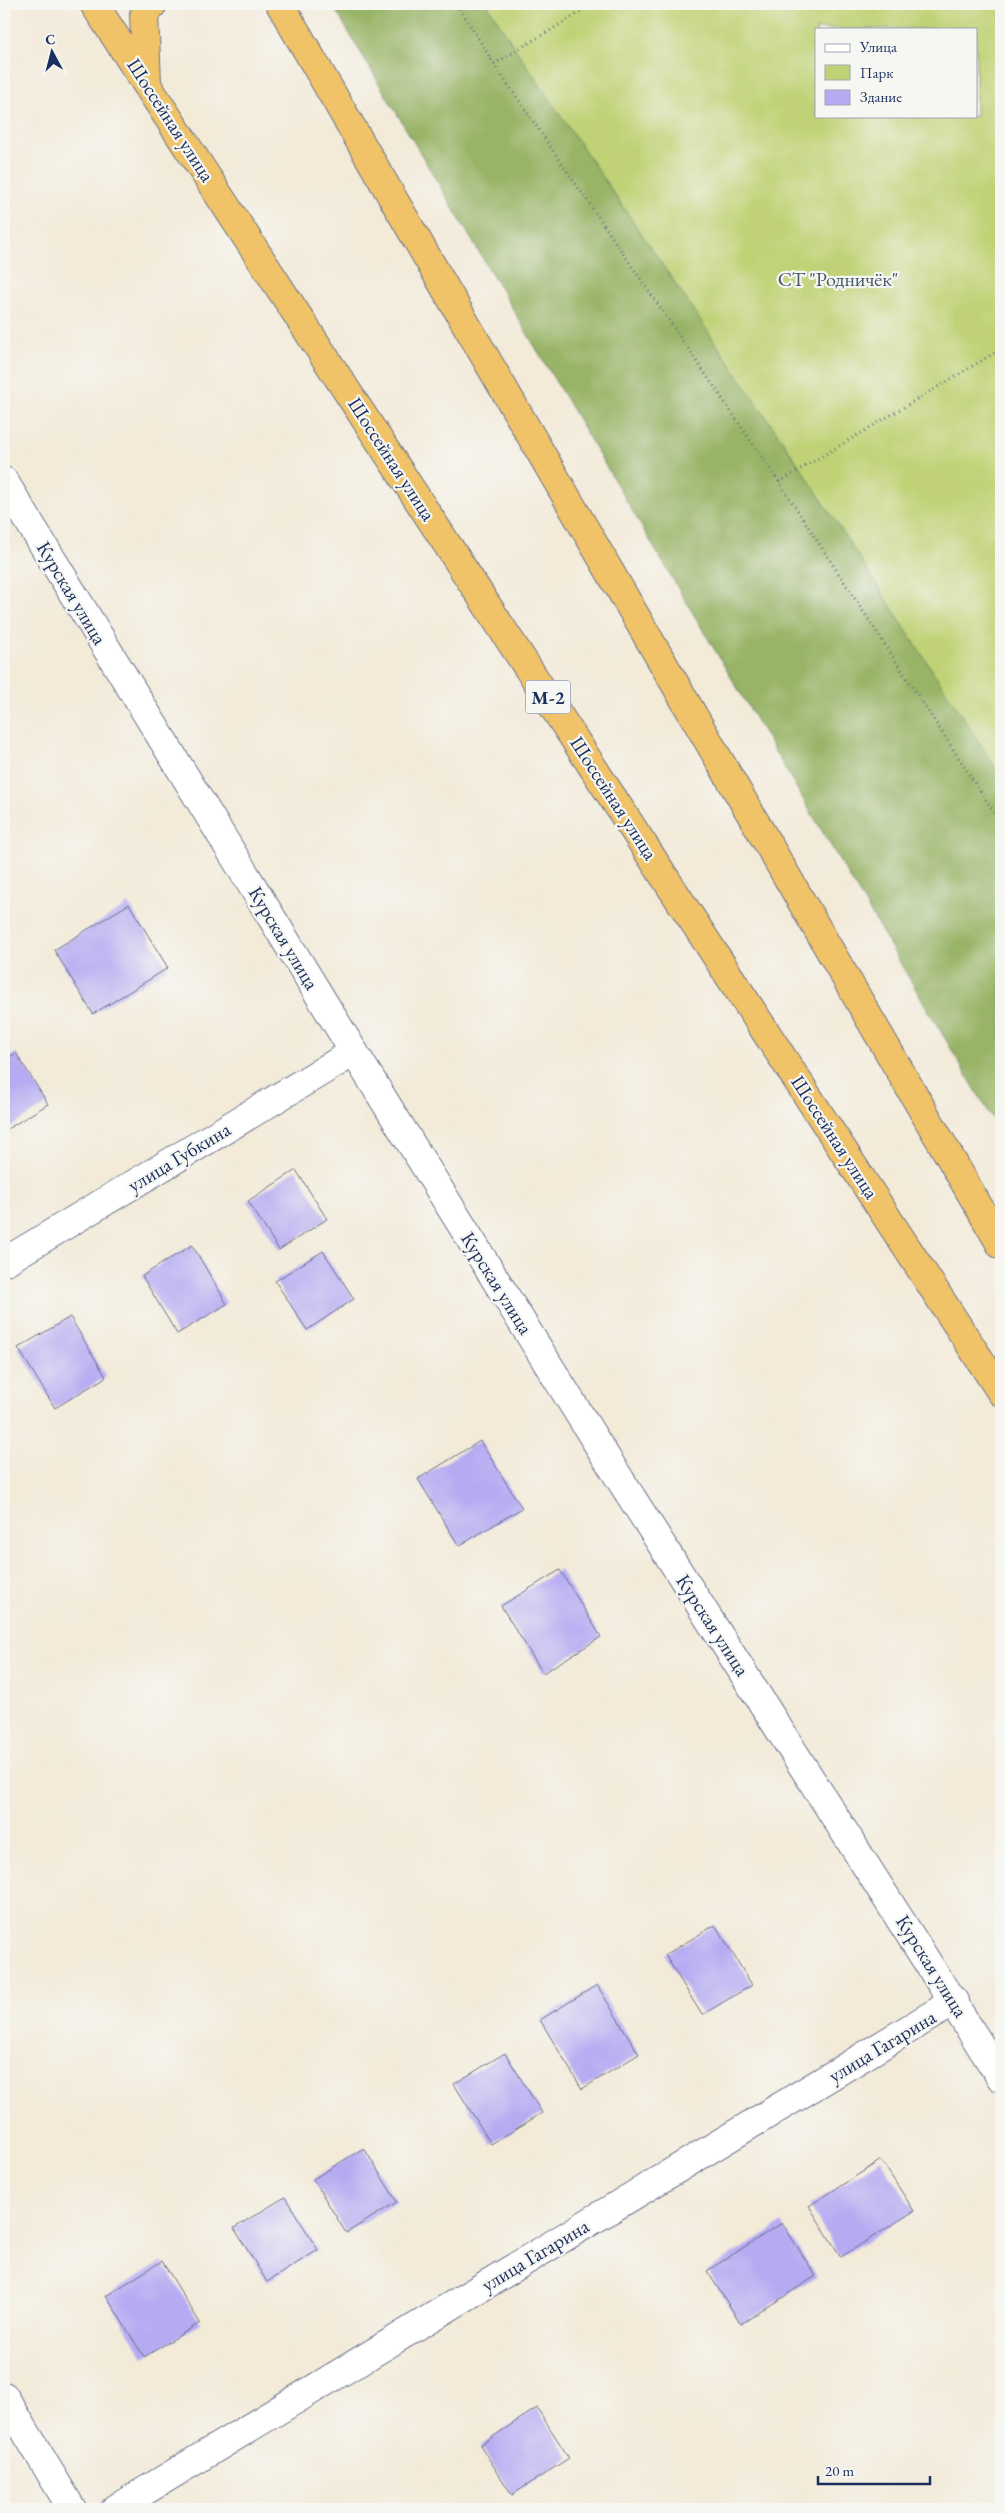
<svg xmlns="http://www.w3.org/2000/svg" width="1005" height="2513" font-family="'EB Garamond',serif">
  <rect width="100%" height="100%" fill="#f6f6f2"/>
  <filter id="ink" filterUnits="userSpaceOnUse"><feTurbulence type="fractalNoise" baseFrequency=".02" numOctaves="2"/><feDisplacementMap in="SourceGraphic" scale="10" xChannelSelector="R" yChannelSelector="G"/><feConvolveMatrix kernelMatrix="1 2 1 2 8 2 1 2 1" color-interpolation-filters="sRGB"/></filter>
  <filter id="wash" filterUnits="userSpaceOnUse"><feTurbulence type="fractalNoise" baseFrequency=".0096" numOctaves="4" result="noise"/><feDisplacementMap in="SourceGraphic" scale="20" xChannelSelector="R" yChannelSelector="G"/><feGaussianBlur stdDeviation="1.12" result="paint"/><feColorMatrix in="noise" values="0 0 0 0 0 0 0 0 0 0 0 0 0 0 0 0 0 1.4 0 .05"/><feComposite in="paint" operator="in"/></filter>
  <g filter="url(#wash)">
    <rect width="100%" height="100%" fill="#f3ead8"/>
    <path fill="#c0d275" stroke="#6e806a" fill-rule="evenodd" d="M 457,4 L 1001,4 L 1001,823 ZM 816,29 L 976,29 L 976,116 L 816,116 Z"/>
    <path fill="#98b466" stroke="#5a7262" d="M 332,4 L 487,4 L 516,50 L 801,468 L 1001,776 L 1001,1133 Z"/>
    <g id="blocks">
      <g fill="#b6aaf2">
        <path d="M 129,904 L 168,968 L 93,1014 L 54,950 Z"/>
        <path d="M 16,1053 L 48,1104 L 4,1131 L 4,1060 Z"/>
        <path d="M 296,1170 L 327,1219 L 279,1250 L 248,1201 Z"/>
        <path d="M 192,1245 L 227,1304 L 177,1334 L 142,1276 Z"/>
        <path d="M 323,1251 L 354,1299 L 307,1330 L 275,1281 Z"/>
        <path d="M 70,1317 L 106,1377 L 55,1408 L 18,1348 Z"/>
        <path d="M 480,1441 L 522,1508 L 459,1546 L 418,1479 Z"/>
        <path d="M 560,1570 L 601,1637 L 543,1673 L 501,1606 Z"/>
        <path d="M 715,1925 L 752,1985 L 702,2015 L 665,1955 Z"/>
        <path d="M 597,1985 L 639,2054 L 582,2089 L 540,2020 Z"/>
        <path d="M 505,2053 L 542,2113 L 491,2144 L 454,2084 Z"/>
        <path d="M 364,2148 L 397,2202 L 346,2233 L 313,2179 Z"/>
        <path d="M 881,2160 L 914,2211 L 841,2257 L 809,2206 Z"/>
        <path d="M 285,2197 L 318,2250 L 267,2282 L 234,2228 Z"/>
        <path d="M 782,2223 L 816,2276 L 741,2324 L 707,2271 Z"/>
        <path d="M 162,2261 L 200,2323 L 144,2357 L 106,2296 Z"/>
        <path d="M 537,2408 L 569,2458 L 512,2495 L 480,2445 Z"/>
      </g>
    </g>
  </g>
  <g filter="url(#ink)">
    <use href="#blocks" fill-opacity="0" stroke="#677089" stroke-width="1"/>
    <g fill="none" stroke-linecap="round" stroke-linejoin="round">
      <g stroke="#677089" stroke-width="30">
        <g id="minor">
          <path d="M 4,481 L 354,1052 L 602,1451 L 1001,2078"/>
          <path d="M 4,1262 L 354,1052"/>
          <path d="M 4,2396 L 72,2509"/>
          <path d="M 115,2509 L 955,2001"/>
        </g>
      </g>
      <g stroke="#677089" stroke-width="30">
        <g id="trunk">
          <path d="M 94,4 L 1001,1392"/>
          <path d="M 280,4 L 1001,1245"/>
          <path d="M 147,83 L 144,15 L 153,4"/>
        </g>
      </g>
      <g stroke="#677089" stroke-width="3" stroke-dasharray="1 4" stroke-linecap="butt">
        <path d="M 457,4 L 494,64 L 779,482 L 1001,823"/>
        <path d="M 494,64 L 594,4"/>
        <path d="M 779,482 L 1001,349"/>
      </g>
      <use href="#minor" stroke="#fff" stroke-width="28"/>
      <use href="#trunk" stroke="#f0c369" stroke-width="28"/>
    </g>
  </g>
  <g text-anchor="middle" stroke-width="4.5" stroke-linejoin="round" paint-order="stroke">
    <rect fill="#f6f6f2" stroke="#5d6b8a" stroke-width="1" x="525.5" y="680.5" width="45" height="33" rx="4"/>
    <g font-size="19" font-weight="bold" fill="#1b2f5e">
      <text x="548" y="704">М-2</text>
    </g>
    <g font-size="20" fill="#1b2f5e" stroke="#f6f6f2">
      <text transform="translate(171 120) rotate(57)" y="7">Шоссейная улица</text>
      <text transform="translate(392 459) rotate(57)" y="7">Шоссейная улица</text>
      <text transform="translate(72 593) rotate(59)" y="7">Курская улица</text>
      <text transform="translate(614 798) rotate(57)" y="7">Шоссейная улица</text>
      <text transform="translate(284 938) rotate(59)" y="7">Курская улица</text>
      <text transform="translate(835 1137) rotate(57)" y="7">Шоссейная улица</text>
      <text transform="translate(179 1157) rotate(-31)" y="7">улица Губкина</text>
      <text transform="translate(497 1283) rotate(58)" y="7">Курская улица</text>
      <text transform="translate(713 1625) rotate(57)" y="7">Курская улица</text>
      <text transform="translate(932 1966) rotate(58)" y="7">Курская улица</text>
      <text transform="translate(882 2046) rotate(-31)" y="7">улица Гагарина</text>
      <text transform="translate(535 2255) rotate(-31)" y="7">улица Гагарина</text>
    </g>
    <g font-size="20" fill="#445864" stroke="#f6f6f2">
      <text x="838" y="286">СТ "Родничёк"</text>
    </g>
  </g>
  <rect width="1005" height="2513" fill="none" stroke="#f6f6f2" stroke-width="20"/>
  <rect x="815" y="28" width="162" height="90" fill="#f6f6f2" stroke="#9ea6b7"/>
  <rect x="825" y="44" width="25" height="8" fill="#ffffff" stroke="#9ea6b7"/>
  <text x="860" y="52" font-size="15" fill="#1b2f5e">Улица</text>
  <rect x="825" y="65" width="25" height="15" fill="#c0d275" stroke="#9ea6b7"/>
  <text x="860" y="78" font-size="15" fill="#1b2f5e">Парк</text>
  <rect x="825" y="90" width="25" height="15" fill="#b6aaf2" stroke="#9ea6b7"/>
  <text x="860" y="102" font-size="15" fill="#1b2f5e">Здание</text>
  <g transform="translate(52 52) rotate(353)" stroke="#f6f6f2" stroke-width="4" paint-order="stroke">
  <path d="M0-4L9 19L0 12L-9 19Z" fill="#1b2f5e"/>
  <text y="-8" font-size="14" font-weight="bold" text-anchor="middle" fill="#1b2f5e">С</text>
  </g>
  <path d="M818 2476v8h112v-8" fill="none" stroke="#1b2f5e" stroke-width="2.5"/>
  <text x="825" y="2476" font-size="15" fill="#1b2f5e" stroke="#f6f6f2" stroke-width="4" paint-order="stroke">20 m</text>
</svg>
